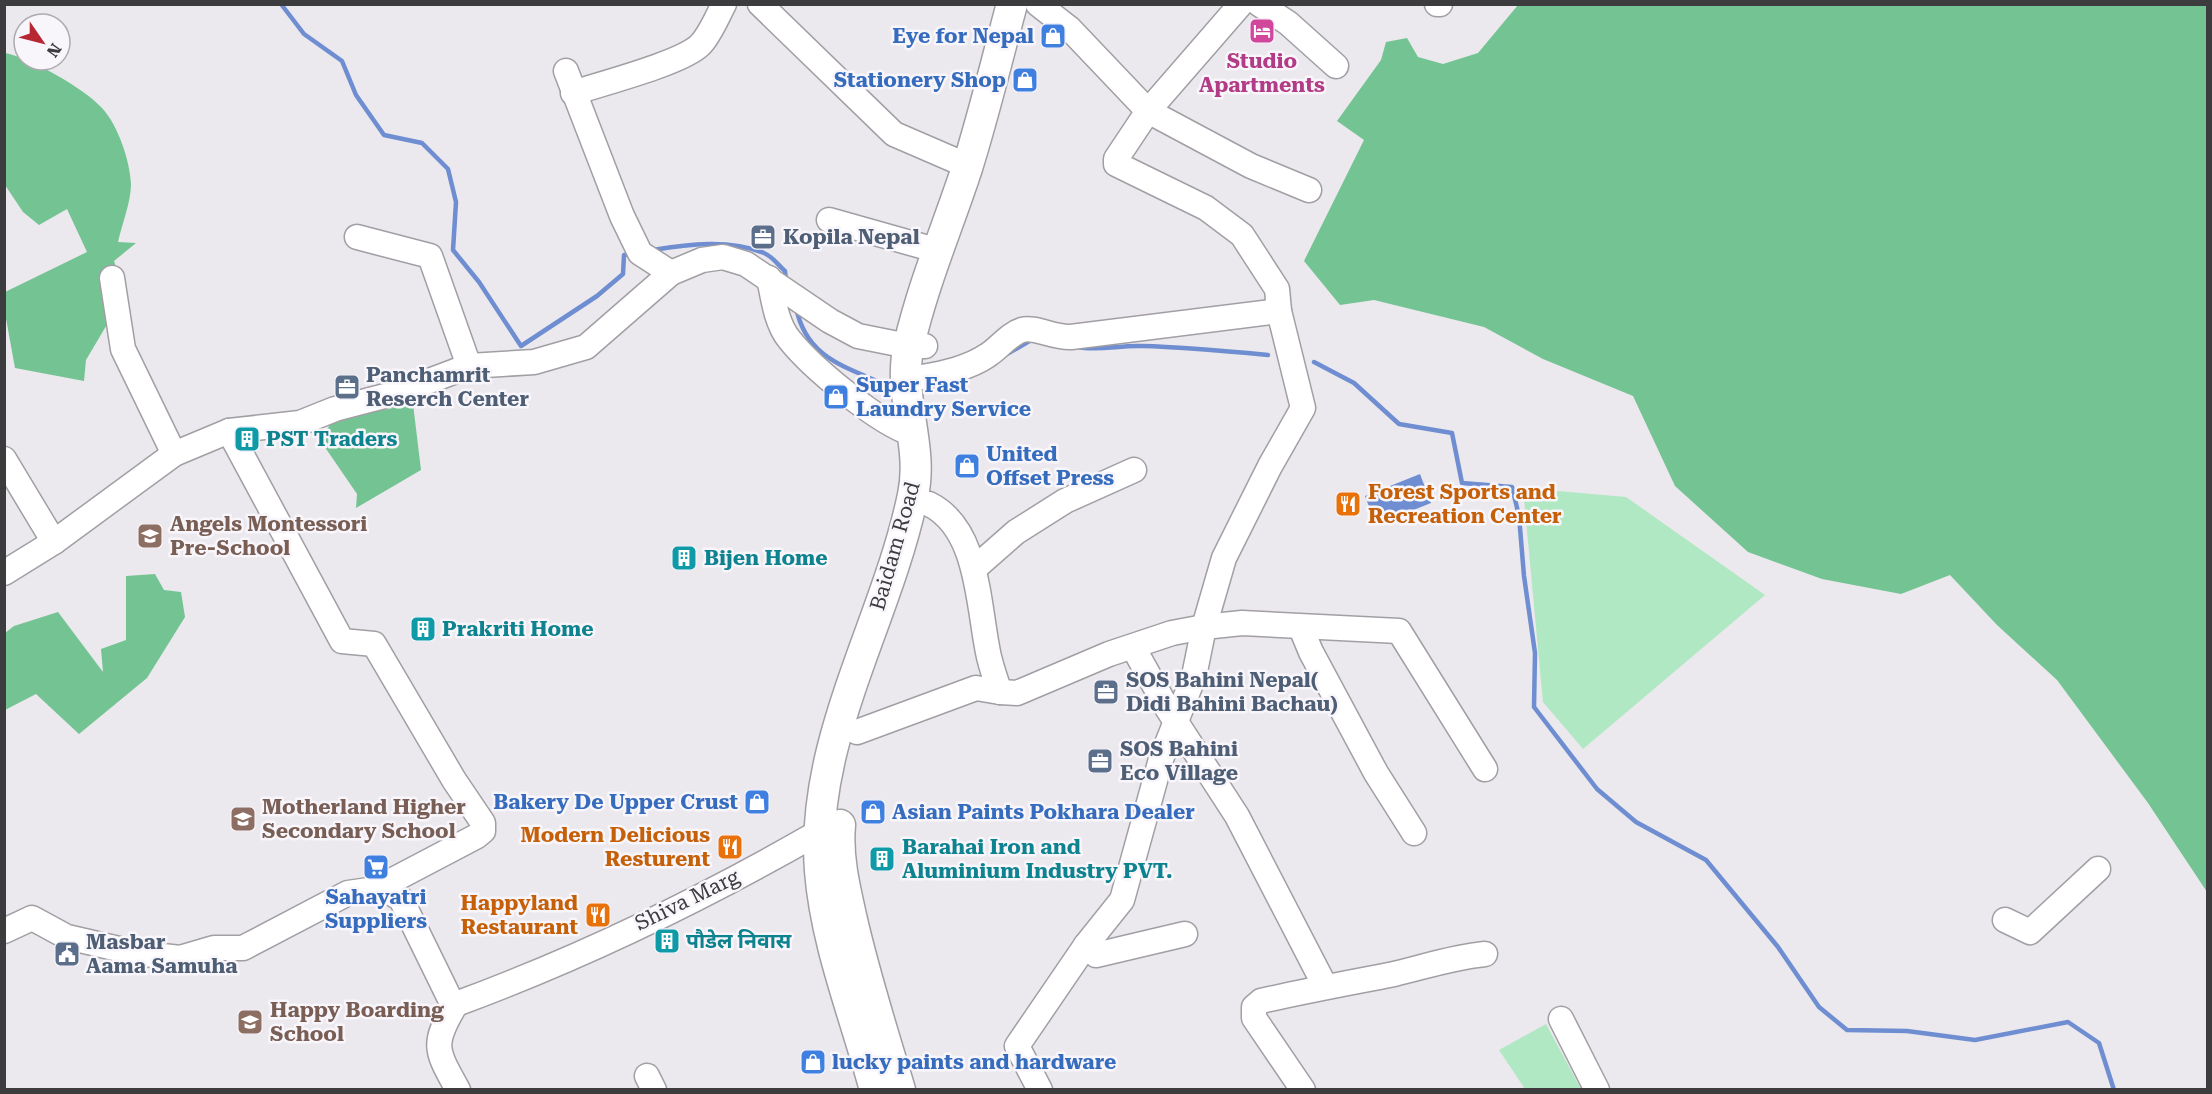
<svg xmlns="http://www.w3.org/2000/svg" width="2212" height="1094" font-family="'Roboto Serif','Noto Sans Devanagari',serif">
  <rect width="100%" height="100%" fill="#ebe8ee"/>
  <g fill="#b0e8c3">
    <path d="M 1523,488 L 1626,497 L 1765,595 L 1583,749 L 1543,702 Z"/>
    <path d="M 1546,1024 L 1581,1089 L 1525,1089 L 1499,1050 Z"/>
  </g>
  <g fill="#74c493">
    <path d="M 1518,5 L 2207,5 L 2207,892 L 2148,803 L 2057,680 L 1997,625 L 1950,575 L 1901,594 L 1822,579 L 1748,552 L 1675,486 L 1633,396 L 1543,359 L 1484,327 L 1374,300 L 1340,305 L 1304,261 L 1364,140 L 1337,121 L 1381,60 L 1386,42 L 1407,38 L 1418,57 L 1443,64 L 1478,53 Z"/>
    <path d="M 5,53 C 28,57 84,88 102,108 C 118,125 130,161 131,184 C 131,202 122,224 118,242 L 136,243 L 114,261 L 125,294 L 86,360 L 84,381 L 15,368 L 5,313 L 5,292 L 87,252 L 67,209 L 39,225 L 23,212 L 5,185 Z"/>
    <path d="M 413,404 L 421,470 L 356,508 L 357,494 L 320,440 L 333,420 Z"/>
    <path d="M 155,574 L 164,590 L 181,592 L 185,617 L 147,678 L 79,734 L 36,694 L 5,710 L 5,633 L 14,626 L 58,612 L 103,672 L 101,649 L 126,640 L 126,576 Z"/>
  </g>
  <path fill="#6e8ed1" d="M 1420,474 L 1431,503 L 1376,525 L 1365,496 Z"/>
  <g fill="none" stroke-linecap="round" stroke-linejoin="round">
    <g stroke="#6e8ed1" stroke-width="4.5">
      <path d="M 281,4 L 304,34 L 342,61 L 356,95 L 384,135 L 422,143 L 448,169 L 456,202 L 453,250 L 479,282 L 521,346 L 597,296 L 623,274 L 624,255 L 633,254"/>
      <path d="M 653,250 C 688,244 730,239 764,253 C 772,256 779,266 785,271 L 786,281"/>
      <path d="M 796,307 C 806,358 844,366 886,385"/>
      <path d="M 1077,347 C 1099,351 1120,345 1142,346 C 1184,347 1226,351 1268,355"/>
      <path d="M 1007,354 L 1033,339"/>
      <path d="M 1314,362 L 1354,383 L 1399,424 L 1452,433 L 1462,483 L 1512,487 L 1519,516 L 1524,576 L 1535,653 L 1534,707 L 1597,789 L 1636,822 L 1706,860 L 1778,947 L 1819,1007 L 1847,1030 L 1907,1031 L 1975,1040 L 2068,1022 L 2099,1043 L 2114,1090"/>
    </g>
    <g stroke="#a19fa4" stroke-width="27">
      <g id="minor">
        <path d="M 760,4 L 894,134 L 968,166"/>
        <path d="M 1038,4 L 1070,29 L 1148,111 L 1116,159 L 1116,164 L 1206,208 L 1242,235 L 1277,289 L 1279,311 L 1303,408 L 1270,466 L 1224,558 L 1204,627 L 1194,676 L 1161,759 L 1122,900 L 1086,945 L 1017,1046 L 1040,1090"/>
        <path d="M 1241,4 L 1148,111 L 1251,166 L 1309,190"/>
        <path d="M 1259,4 L 1288,23 L 1336,66"/>
        <path d="M 1437,4 L 1440,4"/>
        <path d="M 566,71 L 622,216 L 640,253 L 671,273"/>
        <path d="M 573,93 C 600,84 682,63 700,45 C 710,35 717,17 724,4"/>
        <path d="M 829,220 L 939,251"/>
        <path d="M 357,237 L 430,256 L 469,366"/>
        <path d="M 112,278 L 123,349 L 174,454"/>
        <path d="M 769,278 C 773,297 776,323 789,339 C 811,367 879,424 913,434"/>
        <path d="M 922,377 C 945,373 969,368 988,355 C 999,348 1009,334 1022,330 C 1035,326 1053,338 1071,337 L 1279,311"/>
        <path d="M 229,431 L 342,641 L 374,644 L 454,780 L 483,823 L 483,831 L 477,836 L 376,889"/>
        <path d="M 4,459 L 54,542"/>
        <path d="M 975,568 L 1016,532 L 1065,501 L 1134,470"/>
        <path d="M 4,573 L 54,542 L 174,454 L 229,431 L 300,423 L 335,409 L 400,392 L 469,366 L 534,362 L 586,347 L 671,273 L 702,260 L 723,257 L 746,264 L 830,321 L 858,336 L 908,346 L 925,346"/>
        <path d="M 1301,628 L 1311,652 L 1376,773 L 1414,833"/>
        <path d="M 1133,647 L 1167,708 L 1237,816 L 1325,986"/>
        <path d="M 1000,692 L 1017,693 L 1109,654 L 1172,633 L 1204,627 L 1242,623 L 1399,631 L 1485,769"/>
        <path d="M 857,732 L 976,688 L 1000,692 C 996,681 992,669 989,657 C 978,609 980,529 929,504"/>
        <path d="M 2005,920 L 2030,932 L 2098,869"/>
        <path d="M 4,931 L 32,918 L 67,937 L 136,953 L 180,958 L 214,948 L 243,948 L 348,893 L 376,889 L 391,893 L 401,899 L 449,997 L 456,1004"/>
        <path d="M 1086,945 L 1096,955 L 1185,934"/>
        <path d="M 456,1004 C 578,959 706,897 819,832"/>
        <path d="M 456,1004 C 431,1045 436,1050 458,1090"/>
        <path d="M 1561,1019 L 1597,1090"/>
        <path d="M 647,1076 L 654,1090"/>
        <path d="M 1303,1090 L 1254,1018 L 1254,1007 L 1261,1001 C 1305,991 1349,983 1394,974 C 1424,967 1453,957 1485,954"/>
      </g>
    </g>
    <g stroke="#a19fa4" stroke-width="33">
      <g id="major">
        <path d="M 840,825 C 837,857 845,889 852,920 C 865,977 883,1033 900,1090"/>
        <path d="M 875,1090 C 856,1018 826,946 820,871 C 810,739 887,621 913,495 C 924,445 897,396 909,345 C 923,284 948,226 967,168 C 984,114 997,59 1012,4"/>
      </g>
    </g>
    <use href="#minor" stroke="#fff" stroke-width="24"/>
    <use href="#major" stroke="#fff" stroke-width="30"/>
  </g>
  <defs>
    <g id="hotel-square" transform="scale(1.35)"><rect x="-9" y="-9" width="18" height="18" rx="4" fill="#d1479c" stroke="#f8f5fb"/><path d="M-6-4.5h1.5V1H6V5H4.5V3h-9V5H-6ZM-4 0a1.8 1.8 0 1 1 3.6 0ZM.5 0V-2.5h3Q6-2.5 6 0Z" fill="#fff"/></g>
    <g id="shop-square" transform="scale(1.35)"><rect x="-9" y="-9" width="18" height="18" rx="4" fill="#3f7fe0" stroke="#f8f5fb"/><path d="M-5-2.5h2.3a2.7 3.5 0 0 1 5.4 0H5L5.5 6h-11ZM-1.5-2.5h3a1.5 2.3 0 0 0-3 0Z" fill="#fff"/></g>
    <g id="office-square" transform="scale(1.35)"><rect x="-9" y="-9" width="18" height="18" rx="4" fill="#5c6f8a" stroke="#f8f5fb"/><path d="M-6-3h4V-5.5h4V-3h4V5H-6ZM-1-4.5V-3h2v-1.5ZM-6 0V1H6V0Z" fill="#fff"/></g>
    <g id="building-square" transform="scale(1.35)"><rect x="-9" y="-9" width="18" height="18" rx="4" fill="#0f9aa8" stroke="#f8f5fb"/><path d="M-4-6H4V6H1V3H-1V6H-4ZM-2.5-4.3h1.7v1.8h-1.7ZM.8-4.3h1.7v1.8H.8ZM-2.5-1h1.7V.8h-1.7ZM.8-1h1.7V.8H.8Z" fill="#fff"/></g>
    <g id="restaurant-square" transform="scale(1.35)"><rect x="-9" y="-9" width="18" height="18" rx="4" fill="#e8710a" stroke="#f8f5fb"/><path d="M-5-6h1v4h1v-4h1v4h1v-4h1v5L-1.5 .5V6h-2V.5L-5-1ZM5-6V6H3V1.5H1.5Q1.5-4 5-6Z" fill="#fff"/></g>
    <g id="school-square" transform="scale(1.35)"><rect x="-9" y="-9" width="18" height="18" rx="4" fill="#8d6e63" stroke="#f8f5fb"/><path d="M0-5L7-2L0 1L-7-2ZM-4 1L0 2.5L4 1V4Q0 6-4 4Z" fill="#fff"/></g>
    <g id="supermarket-square" transform="scale(1.35)"><rect x="-9" y="-9" width="18" height="18" rx="4" fill="#3f7fe0" stroke="#f8f5fb"/><path d="M-6-5.5h2.5l.6 2H6L4.5 2H-2.5L-4.4-4H-6ZM-1.5 3.2a1.3 1.3 0 1 0 .1 0ZM3 3.2a1.3 1.3 0 1 0 .1 0Z" fill="#fff"/></g>
    <g id="civic-square" transform="scale(1.35)"><rect x="-9" y="-9" width="18" height="18" rx="4" fill="#5c6f8a" stroke="#f8f5fb"/><path d="M-.6-6.5H3V-4.5H.6V-3L4-1V1h2V6H-6V1h2V-1L-.6-3ZM-1.2 2.5V6h2.4V2.5Z" fill="#fff"/></g>
  </defs>
  <g fill-rule="evenodd">
    <use href="#hotel-square" x="1262" y="31"/>
    <use href="#shop-square" x="1053" y="36"/>
    <use href="#shop-square" x="1025" y="80"/>
    <use href="#office-square" x="763" y="237"/>
    <use href="#office-square" x="347" y="387"/>
    <use href="#shop-square" x="836" y="397"/>
    <use href="#building-square" x="247" y="439"/>
    <use href="#shop-square" x="967" y="466"/>
    <use href="#restaurant-square" x="1348" y="504"/>
    <use href="#school-square" x="150" y="536"/>
    <use href="#building-square" x="684" y="558"/>
    <use href="#building-square" x="423" y="629"/>
    <use href="#office-square" x="1106" y="692"/>
    <use href="#office-square" x="1100" y="761"/>
    <use href="#shop-square" x="757" y="802"/>
    <use href="#shop-square" x="873" y="812"/>
    <use href="#school-square" x="243" y="819"/>
    <use href="#restaurant-square" x="730" y="847"/>
    <use href="#building-square" x="882" y="859"/>
    <use href="#supermarket-square" x="376" y="867"/>
    <use href="#restaurant-square" x="598" y="915"/>
    <use href="#building-square" x="667" y="941"/>
    <use href="#civic-square" x="67" y="954"/>
    <use href="#school-square" x="250" y="1022"/>
    <use href="#shop-square" x="813" y="1062"/>
  </g>
  <g text-anchor="middle" stroke-width="5" stroke-linejoin="round" paint-order="stroke">
    <g font-size="21" font-weight="bold" fill="#366cbe" stroke="#f8f5fb" text-anchor="start">
      <text x="1034" y="43" text-anchor="end">Eye for Nepal</text>
      <text x="1006" y="87" text-anchor="end">Stationery Shop</text>
      <text x="856" y="392">Super Fast<tspan x="856" dy="24">Laundry Service</tspan></text>
      <text x="986" y="461">United<tspan x="986" dy="24">Offset Press</tspan></text>
      <text x="738" y="809" text-anchor="end">Bakery De Upper Crust</text>
      <text x="892" y="819">Asian Paints Pokhara Dealer</text>
      <text x="376" y="904" text-anchor="middle">Sahayatri<tspan x="376" dy="24">Suppliers</tspan></text>
      <text x="832" y="1069">lucky paints and hardware</text>
    </g>
    <g font-size="21" font-weight="bold" fill="#b23c85" stroke="#f8f5fb">
      <text x="1262" y="68">Studio<tspan x="1262" dy="24">Apartments</tspan></text>
    </g>
    <g font-size="21" font-weight="bold" fill="#4e5e75" stroke="#f8f5fb" text-anchor="start">
      <text x="783" y="244">Kopila Nepal</text>
      <text x="366" y="382">Panchamrit<tspan x="366" dy="24">Reserch Center</tspan></text>
      <text x="1126" y="687">SOS Bahini Nepal(<tspan x="1126" dy="24">Didi Bahini Bachau)</tspan></text>
      <text x="1120" y="756">SOS Bahini<tspan x="1120" dy="24">Eco Village</tspan></text>
      <text x="86" y="949">Masbar<tspan x="86" dy="24">Aama Samuha</tspan></text>
    </g>
    <g font-size="21" font-weight="bold" fill="#0d838f" stroke="#f8f5fb" text-anchor="start">
      <text x="266" y="446">PST Traders</text>
      <text x="704" y="565">Bijen Home</text>
      <text x="442" y="636">Prakriti Home</text>
      <text x="902" y="854">Barahai Iron and<tspan x="902" dy="24">Aluminium Industry PVT.</tspan></text>
      <text x="686" y="948">पौडेल निवास</text>
    </g>
    <g font-size="21" font-weight="bold" fill="#c56008" stroke="#f8f5fb" text-anchor="end">
      <text x="1368" y="499" text-anchor="start">Forest Sports and<tspan x="1368" dy="24">Recreation Center</tspan></text>
      <text x="710" y="842">Modern Delicious<tspan x="710" dy="24">Resturent</tspan></text>
      <text x="578" y="910">Happyland<tspan x="578" dy="24">Restaurant</tspan></text>
    </g>
    <g font-size="21" font-weight="bold" fill="#785e54" stroke="#f8f5fb" text-anchor="start">
      <text x="170" y="531">Angels Montessori<tspan x="170" dy="24">Pre-School</tspan></text>
      <text x="262" y="814">Motherland Higher<tspan x="262" dy="24">Secondary School</tspan></text>
      <text x="270" y="1017">Happy Boarding<tspan x="270" dy="24">School</tspan></text>
    </g>
    <g font-size="21" fill="#3c3b3d" stroke="#f8f5fb">
      <text transform="translate(895 546) rotate(-74)" y="7">Baidam Road</text>
      <text transform="translate(687 900) rotate(-26)" y="7">Shiva Marg</text>
    </g>
  </g>
  <rect width="2212" height="1094" fill="none" stroke="#3c3b3d" stroke-width="12"/>
  <g transform="translate(42 42) rotate(125)"><circle r="28" fill="#f8f5fb" stroke="#adabaf" stroke-width="1.5"/>
  <path d="M0-4.5L10 22L0 15L-10 22Z" fill="#b72633"/>
  <text y="-9" font-size="16" font-weight="bold" text-anchor="middle" fill="#3c3b3d">N</text>
  </g>
</svg>
